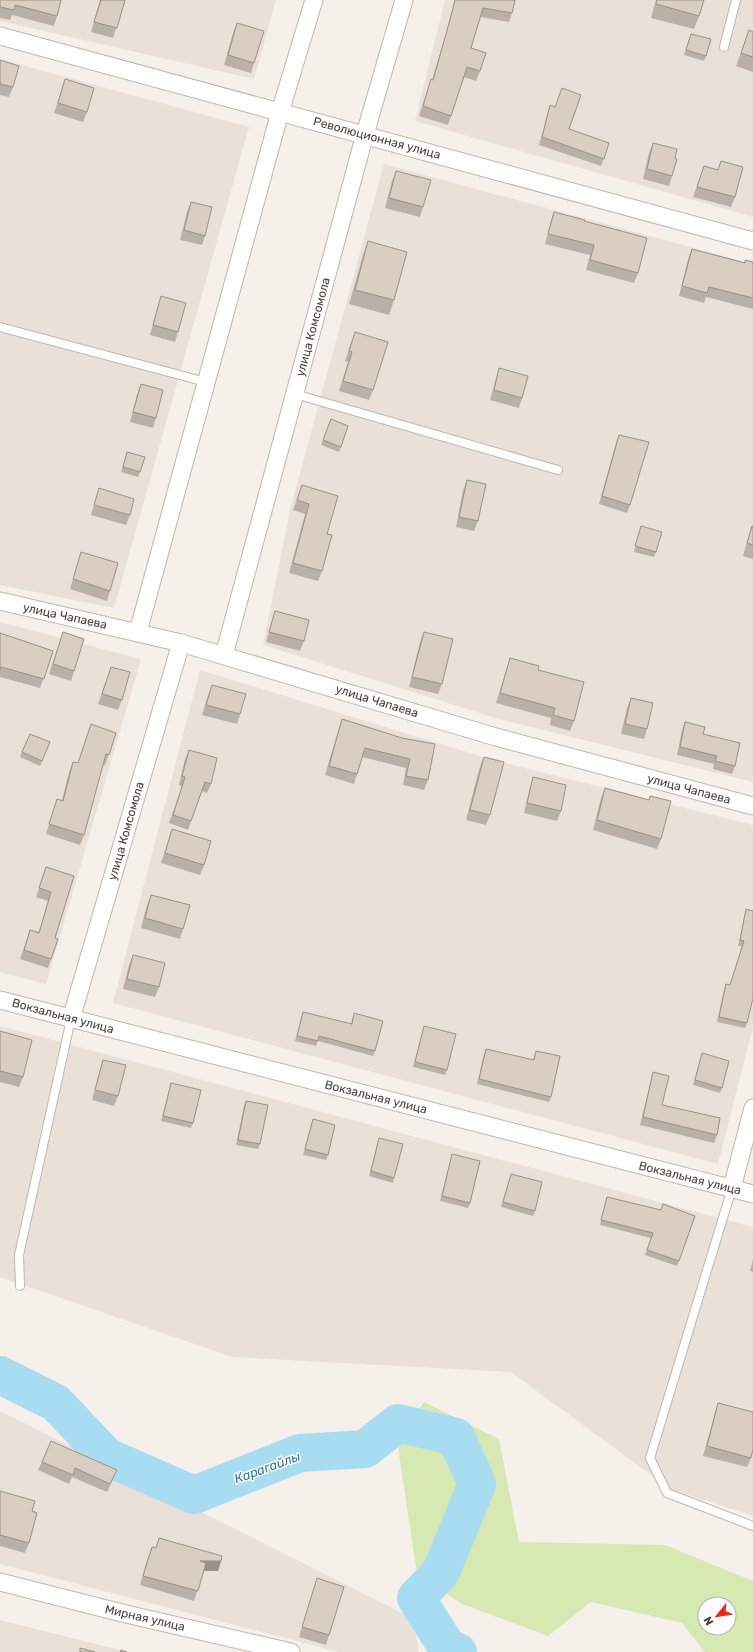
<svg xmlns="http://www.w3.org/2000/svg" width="753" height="1652" font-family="Rubik,sans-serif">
  <rect width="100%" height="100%" fill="#f5f0ea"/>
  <g fill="#e9e1d8">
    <path d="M 0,0 L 276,0 L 254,79 L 0,21 Z"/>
    <path d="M 445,0 L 753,0 L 753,217 L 415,121 Z"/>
    <path d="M 0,59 L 249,127 L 114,608 L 0,585 Z"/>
    <path d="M 384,164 L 753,264 L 753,782 L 499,719 L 263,645 L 290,510 Z"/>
    <path d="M 0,622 L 141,659 L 46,984 L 0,972 Z"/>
    <path d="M 200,670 L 493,760 L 753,825 L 753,1027 L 718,1164 L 113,1003 Z"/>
    <path d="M 0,1026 L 753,1227 L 753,1516 L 670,1489 L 511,1372 L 232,1357 L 0,1277 Z"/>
    <path d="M 0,1411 L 412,1618 L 419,1652 L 339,1652 L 0,1564 Z"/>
    <path d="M 0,1620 L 128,1652 L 0,1652 Z"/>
  </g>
  <path fill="#d7e9b3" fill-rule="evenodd" d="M 424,1402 L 499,1439 L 519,1542 L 665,1545 L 753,1581 L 753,1652 L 705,1652 L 682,1623 L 591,1602 L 548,1636 L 462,1604 L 417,1574 L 397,1441 ZM 705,1604 L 729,1604 L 729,1628 L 705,1628 Z"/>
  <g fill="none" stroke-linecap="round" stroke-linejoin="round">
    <path stroke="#a7dcf1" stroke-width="38" d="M 0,1375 L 56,1403 L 107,1457 L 194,1495 L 300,1453 L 365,1449 L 398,1423 L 456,1437 L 477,1484 L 441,1572 L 416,1598 L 447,1647 L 458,1652"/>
    <g stroke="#c1b7ac" stroke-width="10">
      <g id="service">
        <path d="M 724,47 L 736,0"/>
        <path d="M 0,327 L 206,382"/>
        <path d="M 295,394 L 558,470"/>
        <path d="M 732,1188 L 650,1458 L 667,1493 L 753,1526"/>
        <path d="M 20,1286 L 19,1255 L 71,1019"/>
      </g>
    </g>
    <g stroke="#c1b7ac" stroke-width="19">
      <g id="minor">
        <path d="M 0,36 L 753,241"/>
        <path d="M 0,601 L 181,643 L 496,737 L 753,806"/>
        <path d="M 138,632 L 280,112 L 314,0"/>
        <path d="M 224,655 L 365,134 L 404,0"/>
        <path d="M 0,1000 L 753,1194"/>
        <path d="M 71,1019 L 181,643"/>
        <path d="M 732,1188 L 753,1108"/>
        <path d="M 0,1582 L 126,1614 L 291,1652"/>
      </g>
    </g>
    <use href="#service" stroke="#fff" stroke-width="8"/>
    <use href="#minor" stroke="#fff" stroke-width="17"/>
  </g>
  <g fill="#bbb0a7">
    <path d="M 0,0 L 57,16 L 54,26 L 12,15 L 10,20 L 0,18 Z"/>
    <path d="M 100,0 L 125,0 L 113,38 L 91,32 Z"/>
    <path d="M 455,0 L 515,0 L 512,13 L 509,22 L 480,17 L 471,48 L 480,71 L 476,81 L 464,77 L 448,125 L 419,116 L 431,79 L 432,80 L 445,37 Z"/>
    <path d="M 656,0 L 704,0 L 699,16 L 694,29 L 651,18 Z"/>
    <path d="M 237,23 L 254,63 L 251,73 L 224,65 L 233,33 Z"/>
    <path d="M 749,30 L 753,32 L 753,72 L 736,66 Z"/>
    <path d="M 691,34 L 706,56 L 704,61 L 684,55 Z"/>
    <path d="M 0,60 L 13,87 L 9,97 L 0,95 Z"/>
    <path d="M 65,79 L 87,112 L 83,122 L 54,113 Z"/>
    <path d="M 550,105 L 555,107 L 569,129 L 609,143 L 601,166 L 539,145 L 548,113 Z"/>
    <path d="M 653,143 L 672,176 L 669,186 L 643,179 L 649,153 Z"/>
    <path d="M 721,161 L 735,197 L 731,207 L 693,197 L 704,166 L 718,170 Z"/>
    <path d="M 396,171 L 423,207 L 420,217 L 385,208 L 392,181 Z"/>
    <path d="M 191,202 L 205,236 L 202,245 L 180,240 L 187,212 Z"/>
    <path d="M 554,212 L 584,221 L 638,273 L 634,283 L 586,270 L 590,255 L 545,244 L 551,221 Z"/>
    <path d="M 368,241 L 394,300 L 389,315 L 349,304 L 363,255 Z"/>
    <path d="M 692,249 L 745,263 L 753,262 L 753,309 L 706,297 L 704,303 L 679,296 L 688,259 Z"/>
    <path d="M 161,296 L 178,332 L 175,342 L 150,335 L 158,306 Z"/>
    <path d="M 355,332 L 373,390 L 369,400 L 339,391 L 348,362 L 345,361 Z"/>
    <path d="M 499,368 L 522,398 L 519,408 L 490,400 L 496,378 Z"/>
    <path d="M 141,384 L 156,418 L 153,428 L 130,422 L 137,394 Z"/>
    <path d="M 331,419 L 348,426 L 339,452 L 321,445 Z"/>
    <path d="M 619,435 L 630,505 L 627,513 L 599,504 L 616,443 Z"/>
    <path d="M 127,452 L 140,472 L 138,477 L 121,472 Z"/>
    <path d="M 467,480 L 478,521 L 474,531 L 456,527 L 463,490 Z"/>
    <path d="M 302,485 L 327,534 L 322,571 L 318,581 L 289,573 L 305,514 L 293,510 Z"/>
    <path d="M 99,488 L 130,515 L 126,525 L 91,515 Z"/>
    <path d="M 641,526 L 656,552 L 654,557 L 634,552 Z"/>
    <path d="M 752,526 L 753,526 L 753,559 L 743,556 L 748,538 Z"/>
    <path d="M 81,552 L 110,591 L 107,601 L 70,589 Z"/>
    <path d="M 275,611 L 304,641 L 300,651 L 266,642 L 272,621 Z"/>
    <path d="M 63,632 L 74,671 L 71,681 L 49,674 Z"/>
    <path d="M 424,632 L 442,684 L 438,694 L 409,687 L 420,642 Z"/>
    <path d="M 0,633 L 53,651 L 40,688 L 0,677 Z"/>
    <path d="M 510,658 L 538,670 L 574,721 L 570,731 L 550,725 L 551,718 L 496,703 L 507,668 Z"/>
    <path d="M 111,667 L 122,700 L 118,710 L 98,704 Z"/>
    <path d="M 212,685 L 240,714 L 237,724 L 202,715 L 208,695 Z"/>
    <path d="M 631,698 L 647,729 L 644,739 L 621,734 L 627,708 Z"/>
    <path d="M 342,719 L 402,738 L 428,780 L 424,790 L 403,785 L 406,768 L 362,757 L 354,784 L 325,775 L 339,728 Z"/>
    <path d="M 685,722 L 703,734 L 735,766 L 732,774 L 713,769 L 714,764 L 677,755 L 682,730 Z"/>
    <path d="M 116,733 L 105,765 L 103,764 L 84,835 L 80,845 L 46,834 L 57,799 L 62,800 L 69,772 L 73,762 L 78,763 Z"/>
    <path d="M 50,742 L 40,766 L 20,757 L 22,752 Z"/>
    <path d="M 189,750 L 211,784 L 207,793 L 202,791 L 188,830 L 169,823 L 182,786 L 179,785 L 185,759 Z"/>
    <path d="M 484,757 L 490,815 L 486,825 L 466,820 L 480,766 Z"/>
    <path d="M 533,777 L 561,811 L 557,821 L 524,813 L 530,787 Z"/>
    <path d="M 605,788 L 649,800 L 650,796 L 661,839 L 657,849 L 593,830 L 601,798 Z"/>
    <path d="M 172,829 L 204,865 L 200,875 L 161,863 Z"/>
    <path d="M 46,867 L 74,876 L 55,938 L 58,939 L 48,968 L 20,959 L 30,930 L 39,932 L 48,901 L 36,897 Z"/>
    <path d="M 151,895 L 183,929 L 180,939 L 141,928 L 147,905 Z"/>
    <path d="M 746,909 L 747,1023 L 745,1028 L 717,1022 L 724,990 L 726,984 L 730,985 L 742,946 L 738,946 L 745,914 Z"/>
    <path d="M 133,955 L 159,987 L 155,997 L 123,989 L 129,965 Z"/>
    <path d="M 303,1012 L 351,1024 L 354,1013 L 375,1051 L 373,1056 L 318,1041 L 316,1046 L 295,1041 Z"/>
    <path d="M 424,1026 L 447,1070 L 445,1075 L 413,1067 Z"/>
    <path d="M 0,1031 L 23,1077 L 19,1087 L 0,1082 Z"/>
    <path d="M 486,1049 L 533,1060 L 536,1051 L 551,1097 L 549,1102 L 477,1084 L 484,1054 Z"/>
    <path d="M 702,1053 L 722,1088 L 720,1093 L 693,1085 Z"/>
    <path d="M 103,1060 L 118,1096 L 114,1106 L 92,1100 L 100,1070 Z"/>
    <path d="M 653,1072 L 662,1105 L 717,1135 L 714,1143 L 640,1125 L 651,1080 Z"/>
    <path d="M 171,1083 L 193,1123 L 191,1128 L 161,1121 Z"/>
    <path d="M 246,1101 L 260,1144 L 258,1149 L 236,1145 L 244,1106 Z"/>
    <path d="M 313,1119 L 328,1155 L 326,1160 L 303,1155 Z"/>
    <path d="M 379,1138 L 394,1178 L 393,1183 L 369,1176 Z"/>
    <path d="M 452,1154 L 470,1203 L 468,1208 L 440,1201 Z"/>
    <path d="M 511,1174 L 535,1211 L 533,1216 L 501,1207 Z"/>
    <path d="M 607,1197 L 661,1210 L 695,1216 L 677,1266 L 645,1255 L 651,1238 L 600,1225 Z"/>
    <path d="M 753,1259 L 753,1272 L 750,1271 Z"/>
    <path d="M 718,1403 L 751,1458 L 747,1467 L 703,1456 L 715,1413 Z"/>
    <path d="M 42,1462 L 117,1470 L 107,1492 L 72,1477 L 69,1484 L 38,1470 Z"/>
    <path d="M 0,1491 L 32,1511 L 29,1543 L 25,1553 L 0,1546 Z"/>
    <path d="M 159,1538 L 221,1561 L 218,1571 L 204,1571 L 194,1601 L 140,1585 L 148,1557 L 152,1547 L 156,1548 Z"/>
    <path d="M 317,1578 L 329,1635 L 326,1645 L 299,1637 Z"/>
  </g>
  <path fill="#999088" d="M 200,1561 L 221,1561 L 218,1571 L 197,1571 Z"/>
  <g fill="#dacdc2" stroke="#999088">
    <path d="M 0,0 L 61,0 L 57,16 L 15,5 L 14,10 L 0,7 Z"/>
    <path d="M 101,0 L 125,0 L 117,28 L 94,22 Z"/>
    <path d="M 455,0 L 515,0 L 512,13 L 483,8 L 471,48 L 486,53 L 480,71 L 467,67 L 451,116 L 423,106 L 431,79 L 433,80 L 448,27 Z"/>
    <path d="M 657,0 L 704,0 L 699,16 L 656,4 Z"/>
    <path d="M 237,23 L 264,31 L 254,63 L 228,55 Z"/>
    <path d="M 749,30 L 753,32 L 753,57 L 741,53 Z"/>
    <path d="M 691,34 L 711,39 L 706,56 L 686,50 Z"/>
    <path d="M 0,60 L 19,66 L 13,87 L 0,84 Z"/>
    <path d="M 65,79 L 94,88 L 87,112 L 58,103 Z"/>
    <path d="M 562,88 L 581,95 L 569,129 L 609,143 L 604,159 L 542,137 L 550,105 L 555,107 Z"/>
    <path d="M 653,143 L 677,149 L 675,158 L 677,159 L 672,176 L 647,169 Z"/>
    <path d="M 721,161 L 743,167 L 735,197 L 697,187 L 704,166 L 718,170 Z"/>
    <path d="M 396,171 L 431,180 L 423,207 L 389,198 Z"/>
    <path d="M 191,202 L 212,207 L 205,236 L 184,230 Z"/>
    <path d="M 554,212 L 585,220 L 584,221 L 647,238 L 638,273 L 590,260 L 594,245 L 548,234 Z"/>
    <path d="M 368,241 L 407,252 L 394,300 L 355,290 Z"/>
    <path d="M 692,249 L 745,263 L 745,260 L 753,262 L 753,298 L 709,287 L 707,293 L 682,286 Z"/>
    <path d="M 161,296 L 186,303 L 178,332 L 153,325 Z"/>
    <path d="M 355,332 L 388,342 L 373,390 L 343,381 L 352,352 L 349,351 Z"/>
    <path d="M 499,368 L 528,376 L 522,398 L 494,390 Z"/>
    <path d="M 141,384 L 163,390 L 156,418 L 133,412 Z"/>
    <path d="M 331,419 L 348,426 L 341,447 L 323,440 Z"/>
    <path d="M 619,435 L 649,442 L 630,505 L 602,496 Z"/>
    <path d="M 127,452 L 145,457 L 140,472 L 123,467 Z"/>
    <path d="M 467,480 L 486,484 L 478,521 L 459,517 Z"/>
    <path d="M 302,485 L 338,496 L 327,534 L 332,535 L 322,571 L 293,563 L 309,504 L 297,500 Z"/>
    <path d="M 99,488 L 134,499 L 130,515 L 94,505 Z"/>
    <path d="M 641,526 L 662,532 L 656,552 L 635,546 Z"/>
    <path d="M 752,526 L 753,526 L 753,545 L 747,543 Z"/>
    <path d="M 81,552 L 118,563 L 110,591 L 73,579 Z"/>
    <path d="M 275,611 L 309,620 L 304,641 L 269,632 Z"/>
    <path d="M 63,632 L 84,639 L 74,671 L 53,664 Z"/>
    <path d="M 424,632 L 453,639 L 442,684 L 412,677 Z"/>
    <path d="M 0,633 L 53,651 L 44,679 L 1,667 L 0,670 Z"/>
    <path d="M 510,658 L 539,666 L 538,670 L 584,682 L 574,721 L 553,715 L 555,708 L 500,693 Z"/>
    <path d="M 111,667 L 130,672 L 122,700 L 102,694 Z"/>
    <path d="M 212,685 L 246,694 L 240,714 L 206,705 Z"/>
    <path d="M 631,698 L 653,703 L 647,729 L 625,724 Z"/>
    <path d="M 342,719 L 402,738 L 435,744 L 428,780 L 406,776 L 410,759 L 365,748 L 357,774 L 329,766 Z"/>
    <path d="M 685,722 L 705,727 L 703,734 L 740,743 L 735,766 L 715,761 L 717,756 L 680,747 Z"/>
    <path d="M 91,724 L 116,733 L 109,755 L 106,754 L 84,835 L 49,824 L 57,799 L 63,801 L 73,762 L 78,763 Z"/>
    <path d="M 30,734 L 50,742 L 42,761 L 22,752 Z"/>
    <path d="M 189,750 L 217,758 L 211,784 L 205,782 L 191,821 L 173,815 L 185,777 L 182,776 Z"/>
    <path d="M 484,757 L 504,762 L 490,815 L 470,810 Z"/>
    <path d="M 533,777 L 566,785 L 561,811 L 527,803 Z"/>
    <path d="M 605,788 L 649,800 L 650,796 L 671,801 L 661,839 L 597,820 Z"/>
    <path d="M 172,829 L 211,841 L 204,865 L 165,853 Z"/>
    <path d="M 46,867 L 74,876 L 55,938 L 58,939 L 51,959 L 24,950 L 30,930 L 39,933 L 51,892 L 39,888 Z"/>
    <path d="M 151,895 L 190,905 L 183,929 L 145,918 Z"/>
    <path d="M 746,909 L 753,911 L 753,998 L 747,1023 L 719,1017 L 726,984 L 730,985 L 744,941 L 740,940 Z"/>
    <path d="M 133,955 L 165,963 L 159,987 L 127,979 Z"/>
    <path d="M 303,1012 L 352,1024 L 354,1013 L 383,1021 L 375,1051 L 319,1036 L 318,1041 L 297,1036 Z"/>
    <path d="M 424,1026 L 456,1034 L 447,1070 L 415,1062 Z"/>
    <path d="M 0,1031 L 32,1040 L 23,1077 L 0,1071 Z"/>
    <path d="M 486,1049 L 534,1060 L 536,1051 L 560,1056 L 551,1097 L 479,1079 Z"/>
    <path d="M 702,1053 L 729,1061 L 722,1088 L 695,1080 Z"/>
    <path d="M 103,1060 L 126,1065 L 118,1096 L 95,1090 Z"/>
    <path d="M 653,1072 L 669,1076 L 662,1105 L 720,1118 L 717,1135 L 643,1117 Z"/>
    <path d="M 171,1083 L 201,1090 L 193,1123 L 163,1116 Z"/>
    <path d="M 246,1101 L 268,1105 L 260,1144 L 238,1140 Z"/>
    <path d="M 313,1119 L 335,1125 L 328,1155 L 305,1149 Z"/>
    <path d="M 379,1138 L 403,1144 L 394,1178 L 371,1171 Z"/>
    <path d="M 452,1154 L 480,1161 L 470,1203 L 442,1196 Z"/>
    <path d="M 511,1174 L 542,1182 L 535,1211 L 503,1202 Z"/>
    <path d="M 607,1197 L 661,1210 L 663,1204 L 695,1216 L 679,1261 L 647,1250 L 653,1233 L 601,1220 Z"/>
    <path d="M 718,1403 L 753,1412 L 753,1449 L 751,1458 L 707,1446 Z"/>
    <path d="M 51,1441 L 117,1470 L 110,1484 L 75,1468 L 73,1475 L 42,1462 Z"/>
    <path d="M 0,1491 L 35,1501 L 32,1511 L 37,1513 L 29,1543 L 0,1535 Z"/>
    <path d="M 159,1538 L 222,1556 L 221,1561 L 200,1561 L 206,1563 L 198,1591 L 143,1576 L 152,1547 L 156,1548 Z"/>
    <path d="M 317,1578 L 344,1587 L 329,1635 L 302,1627 Z"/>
    <path d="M 80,1648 L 95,1652 L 80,1652 Z"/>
    <path d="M 121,1650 L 127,1652 L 120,1652 Z"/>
  </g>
  <g text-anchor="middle" stroke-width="3" stroke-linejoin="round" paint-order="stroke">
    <g font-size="12" fill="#494038" stroke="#fff">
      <text transform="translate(377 138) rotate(15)" y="4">Революционная улица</text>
      <text transform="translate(313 327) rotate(-75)" y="4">улица Комсомола</text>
      <text transform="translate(65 616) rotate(12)" y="4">улица Чапаева</text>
      <text transform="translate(377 701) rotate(17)" y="4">улица Чапаева</text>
      <text transform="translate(689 789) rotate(15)" y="4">улица Чапаева</text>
      <text transform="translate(126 831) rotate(-74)" y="4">улица Комсомола</text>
      <text transform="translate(63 1016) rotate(15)" y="4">Вокзальная улица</text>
      <text transform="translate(376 1097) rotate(14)" y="4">Вокзальная улица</text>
      <text transform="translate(690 1178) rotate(14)" y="4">Вокзальная улица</text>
      <text transform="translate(145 1618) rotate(13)" y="4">Мирная улица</text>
    </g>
    <g font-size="13" font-style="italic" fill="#2b7b9d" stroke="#fff">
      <text transform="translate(267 1467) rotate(-20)" y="5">Карагайлы</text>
    </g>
  </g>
  <g transform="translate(717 1616) rotate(240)"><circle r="19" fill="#ffffff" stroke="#b6b3af"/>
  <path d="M0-3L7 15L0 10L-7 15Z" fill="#fa211c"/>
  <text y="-6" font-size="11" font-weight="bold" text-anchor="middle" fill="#494038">N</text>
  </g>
</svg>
